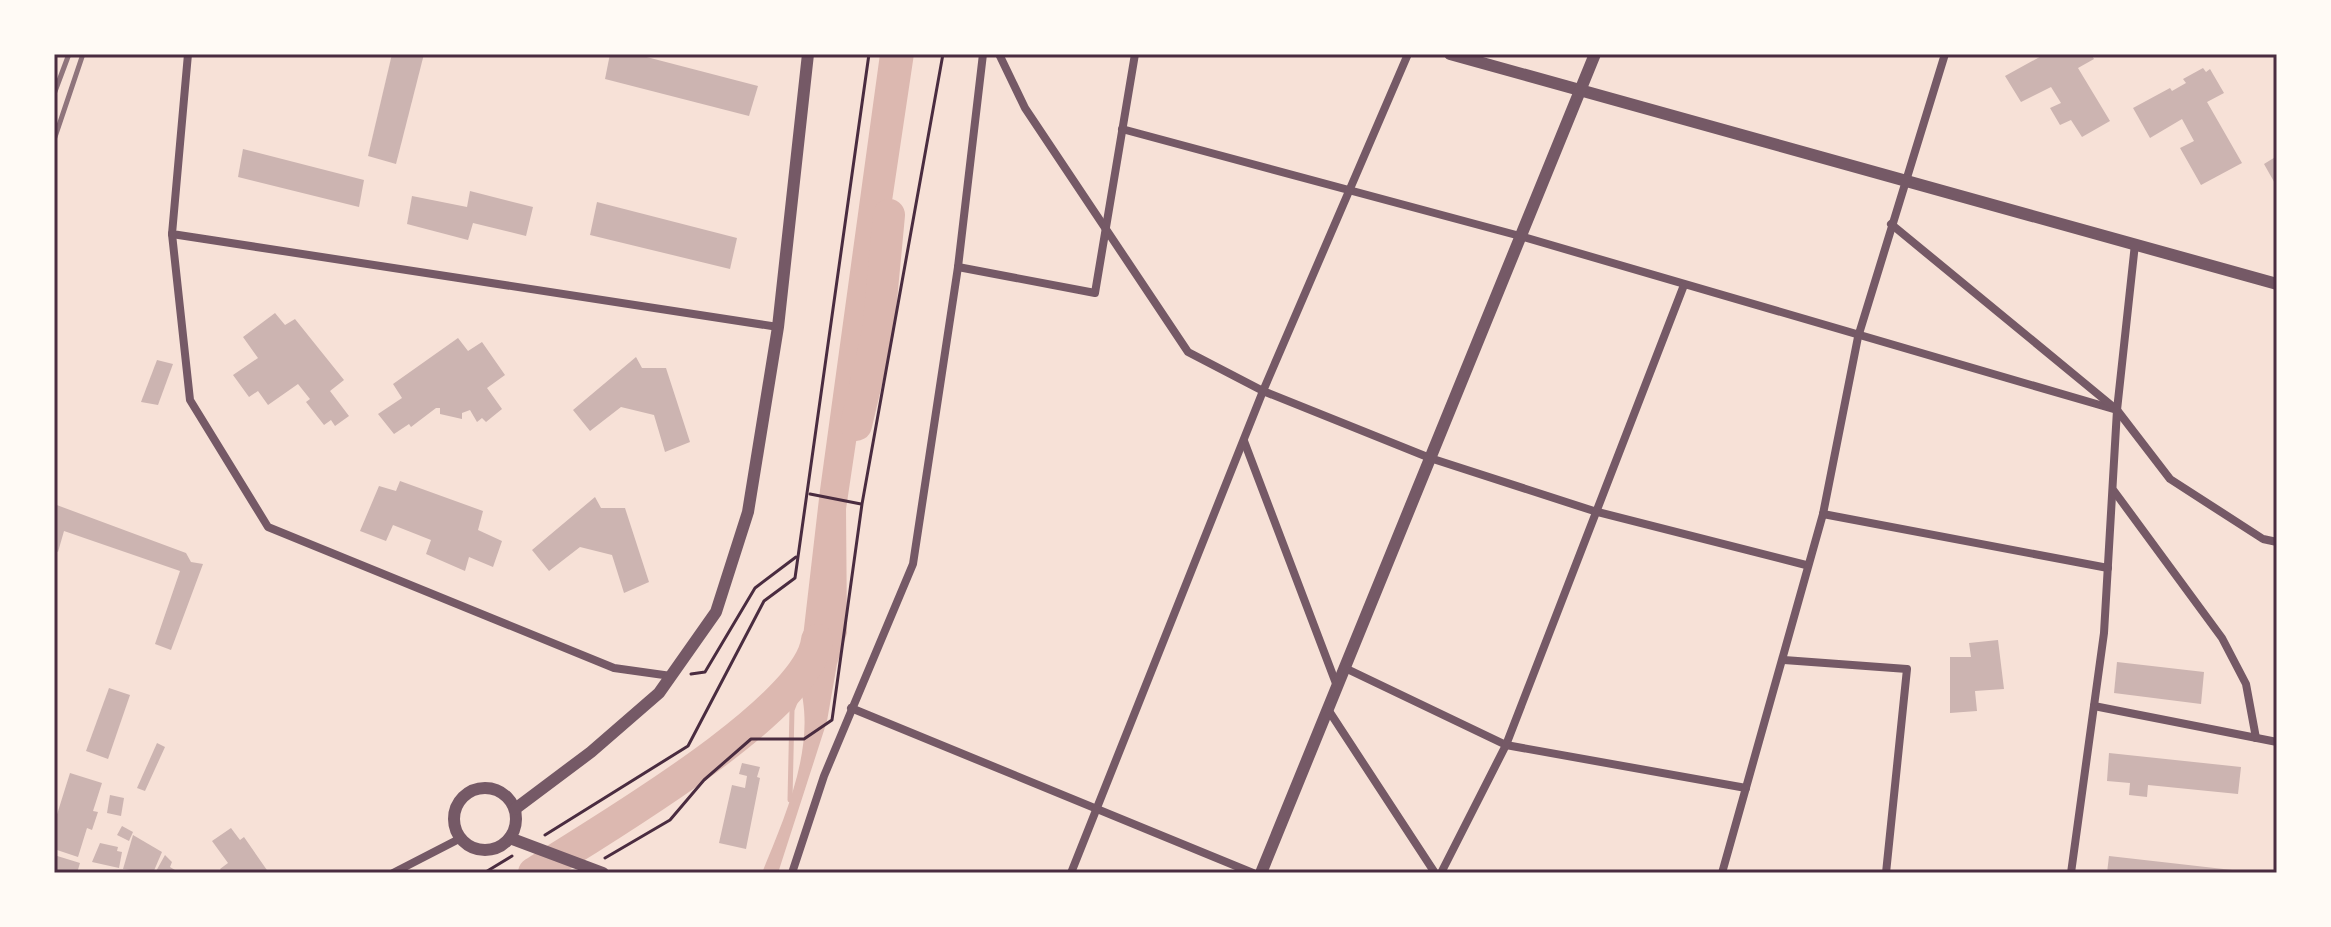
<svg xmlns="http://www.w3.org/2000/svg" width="2331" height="927" font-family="Ubuntu,sans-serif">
  <rect width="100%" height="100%" fill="#f7e1d7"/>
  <path fill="#dcb8b0" d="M 880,54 L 914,54 L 846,509 L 847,633 L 837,664 L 827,721 L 778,873 L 762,873 C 785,816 819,742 798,680 L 820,490 Z"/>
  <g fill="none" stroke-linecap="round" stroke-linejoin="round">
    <path stroke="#dcb8b0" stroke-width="5" d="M 790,800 L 792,710 L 802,684"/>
    <g stroke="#dcb8b0" stroke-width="32">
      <path d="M 856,425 L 878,332 L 889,215"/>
      <path d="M 534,873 C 596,833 809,710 817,640"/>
    </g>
  </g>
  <g fill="#ccb4b1">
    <path d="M 392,54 L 424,54 L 396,164 L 368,156 Z"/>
    <path d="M 610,54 L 635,54 L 758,86 L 749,116 L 605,79 Z"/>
    <path d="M 2045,54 L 2091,54 L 2094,59 L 2078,68 L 2110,121 L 2082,137 L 2071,120 L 2060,125 L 2050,108 L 2061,103 L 2051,87 L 2021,102 L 2005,76 Z"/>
    <path d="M 2203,68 L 2206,72 L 2210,69 L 2224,93 L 2207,102 L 2242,163 L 2201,185 L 2180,148 L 2194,141 L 2182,119 L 2150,138 L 2133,108 L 2170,88 L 2172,91 L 2186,83 L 2183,79 Z"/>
    <path d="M 243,149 L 364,180 L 359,207 L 238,177 Z"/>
    <path d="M 2277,156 L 2277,187 L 2264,164 Z"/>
    <path d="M 470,191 L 533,207 L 526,236 L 473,223 L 468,240 L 407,224 L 412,196 L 467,207 Z"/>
    <path d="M 597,202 L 737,238 L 730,269 L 590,235 Z"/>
    <path d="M 275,313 L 285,325 L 295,319 L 344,380 L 330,391 L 349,416 L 335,426 L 331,420 L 324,425 L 306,402 L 310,399 L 298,384 L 268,405 L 258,391 L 249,397 L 233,375 L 258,358 L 243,337 Z"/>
    <path d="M 458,338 L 468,351 L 482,342 L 505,375 L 487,388 L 502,409 L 486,422 L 482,418 L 477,422 L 470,410 L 462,413 L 462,419 L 440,414 L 440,408 L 436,408 L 411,427 L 409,424 L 394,434 L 378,414 L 402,398 L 393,384 Z"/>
    <path d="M 636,357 L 642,368 L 666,368 L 690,442 L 665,452 L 654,415 L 621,407 L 590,431 L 573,410 Z"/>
    <path d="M 157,360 L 173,364 L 158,405 L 141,402 Z"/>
    <path d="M 400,481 L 483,511 L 478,530 L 502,541 L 493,567 L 469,557 L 465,571 L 426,554 L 431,540 L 393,525 L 386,541 L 360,531 L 379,486 L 396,491 Z"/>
    <path d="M 595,497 L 601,508 L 625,508 L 649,582 L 624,593 L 612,555 L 580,547 L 549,571 L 532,550 Z"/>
    <path d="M 54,504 L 186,553 L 191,562 L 203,564 L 171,650 L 155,644 L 180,571 L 64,531 L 58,552 L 54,550 Z"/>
    <path d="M 1998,640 L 2004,689 L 1975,691 L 1977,711 L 1950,713 L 1950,657 L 1971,657 L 1969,643 Z"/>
    <path d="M 2117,662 L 2204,672 L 2201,704 L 2114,693 Z"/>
    <path d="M 109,688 L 130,695 L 108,759 L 86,751 Z"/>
    <path d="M 157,743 L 165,747 L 145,791 L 137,788 Z"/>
    <path d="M 2109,753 L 2241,767 L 2238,794 L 2148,785 L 2147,797 L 2129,795 L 2130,783 L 2107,781 Z"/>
    <path d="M 742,763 L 760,767 L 757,777 L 760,778 L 746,849 L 719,843 L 732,785 L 745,788 L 747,776 L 739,774 Z"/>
    <path d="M 70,773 L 102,783 L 93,811 L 98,812 L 92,830 L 87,828 L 78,857 L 54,849 L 54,824 Z"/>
    <path d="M 110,795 L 124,798 L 121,816 L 107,813 Z"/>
    <path d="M 122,826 L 133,832 L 129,841 L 117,835 Z"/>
    <path d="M 231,828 L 240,840 L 244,837 L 269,873 L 223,873 L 220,869 L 228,863 L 212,841 Z"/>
    <path d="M 133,835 L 162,852 L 153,873 L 123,869 Z"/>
    <path d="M 100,843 L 118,847 L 117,851 L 122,852 L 119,868 L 92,862 Z"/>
    <path d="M 54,855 L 80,863 L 77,873 L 54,873 Z"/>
    <path d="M 165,855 L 172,862 L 170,867 L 180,873 L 155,873 Z"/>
    <path d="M 2109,856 L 2241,871 L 2241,873 L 2107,873 Z"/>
  </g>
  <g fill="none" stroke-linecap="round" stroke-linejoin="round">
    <g stroke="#4a2c40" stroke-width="3">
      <path d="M 810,494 L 861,504"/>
      <path d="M 691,674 L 705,672 L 755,588 L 796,557"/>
      <path d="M 545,835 L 688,746 L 764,601 L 795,578 L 869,54"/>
      <path d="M 605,858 L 670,820 L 704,780 L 751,739 L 804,739 L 832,720 L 862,504 L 943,54"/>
      <path d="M 484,873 L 512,856"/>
    </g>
    <g stroke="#755966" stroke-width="8">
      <path d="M 188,54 L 172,234 L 778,327"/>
      <path d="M 999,54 L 1025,108 L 1188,352 L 1263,391 L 1430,458 L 1594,511 L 1806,565"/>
      <path d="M 1122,129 L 1520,236 L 2117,410"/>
      <path d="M 1891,224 L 2117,410 L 2170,479 L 2263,539 L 2277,542"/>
      <path d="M 172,234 L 190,400 L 268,527 L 614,668 L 671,676"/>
      <path d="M 958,267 L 1095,293 L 1135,54"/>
      <path d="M 1244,441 L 1337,686"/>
      <path d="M 2114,491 L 2222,638 L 2246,684 L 2256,738"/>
      <path d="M 1823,514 L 2108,568"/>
      <path d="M 1784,660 L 1907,669 L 1886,873"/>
      <path d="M 1345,668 L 1506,745 L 1746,788"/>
      <path d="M 2094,706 L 2277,742"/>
      <path d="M 851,708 L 1253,873"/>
      <path d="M 1329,711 L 1435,873"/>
      <path d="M 393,873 L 461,838"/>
      <path d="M 792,873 L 824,776 L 913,564 L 958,267 L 983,54"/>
      <path d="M 1071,873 L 1263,391 L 1408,54"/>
      <path d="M 1441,873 L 1506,745 L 1684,285"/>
      <path d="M 1722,873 L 1823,514 L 1858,337 L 1945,54"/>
      <path d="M 2071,873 L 2104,633 L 2117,410 L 2135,244"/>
    </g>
    <g stroke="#755966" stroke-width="12">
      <path d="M 1450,54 L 2277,284"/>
      <circle cx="485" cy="819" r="31"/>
      <path d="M 515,809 L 591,752 L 659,693 L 716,612 L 748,512 L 778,327 L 808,54"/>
      <path d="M 510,838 L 603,873"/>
      <path d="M 1261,873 L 1595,54"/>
    </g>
    <g stroke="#8f747c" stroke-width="5">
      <path d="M 54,94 L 69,54"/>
      <path d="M 54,140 L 83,54"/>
    </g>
  </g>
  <rect width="2331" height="927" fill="none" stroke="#fffaf5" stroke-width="112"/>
  <rect x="56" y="56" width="2219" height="815" fill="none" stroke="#4a2c40" stroke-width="3"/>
</svg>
